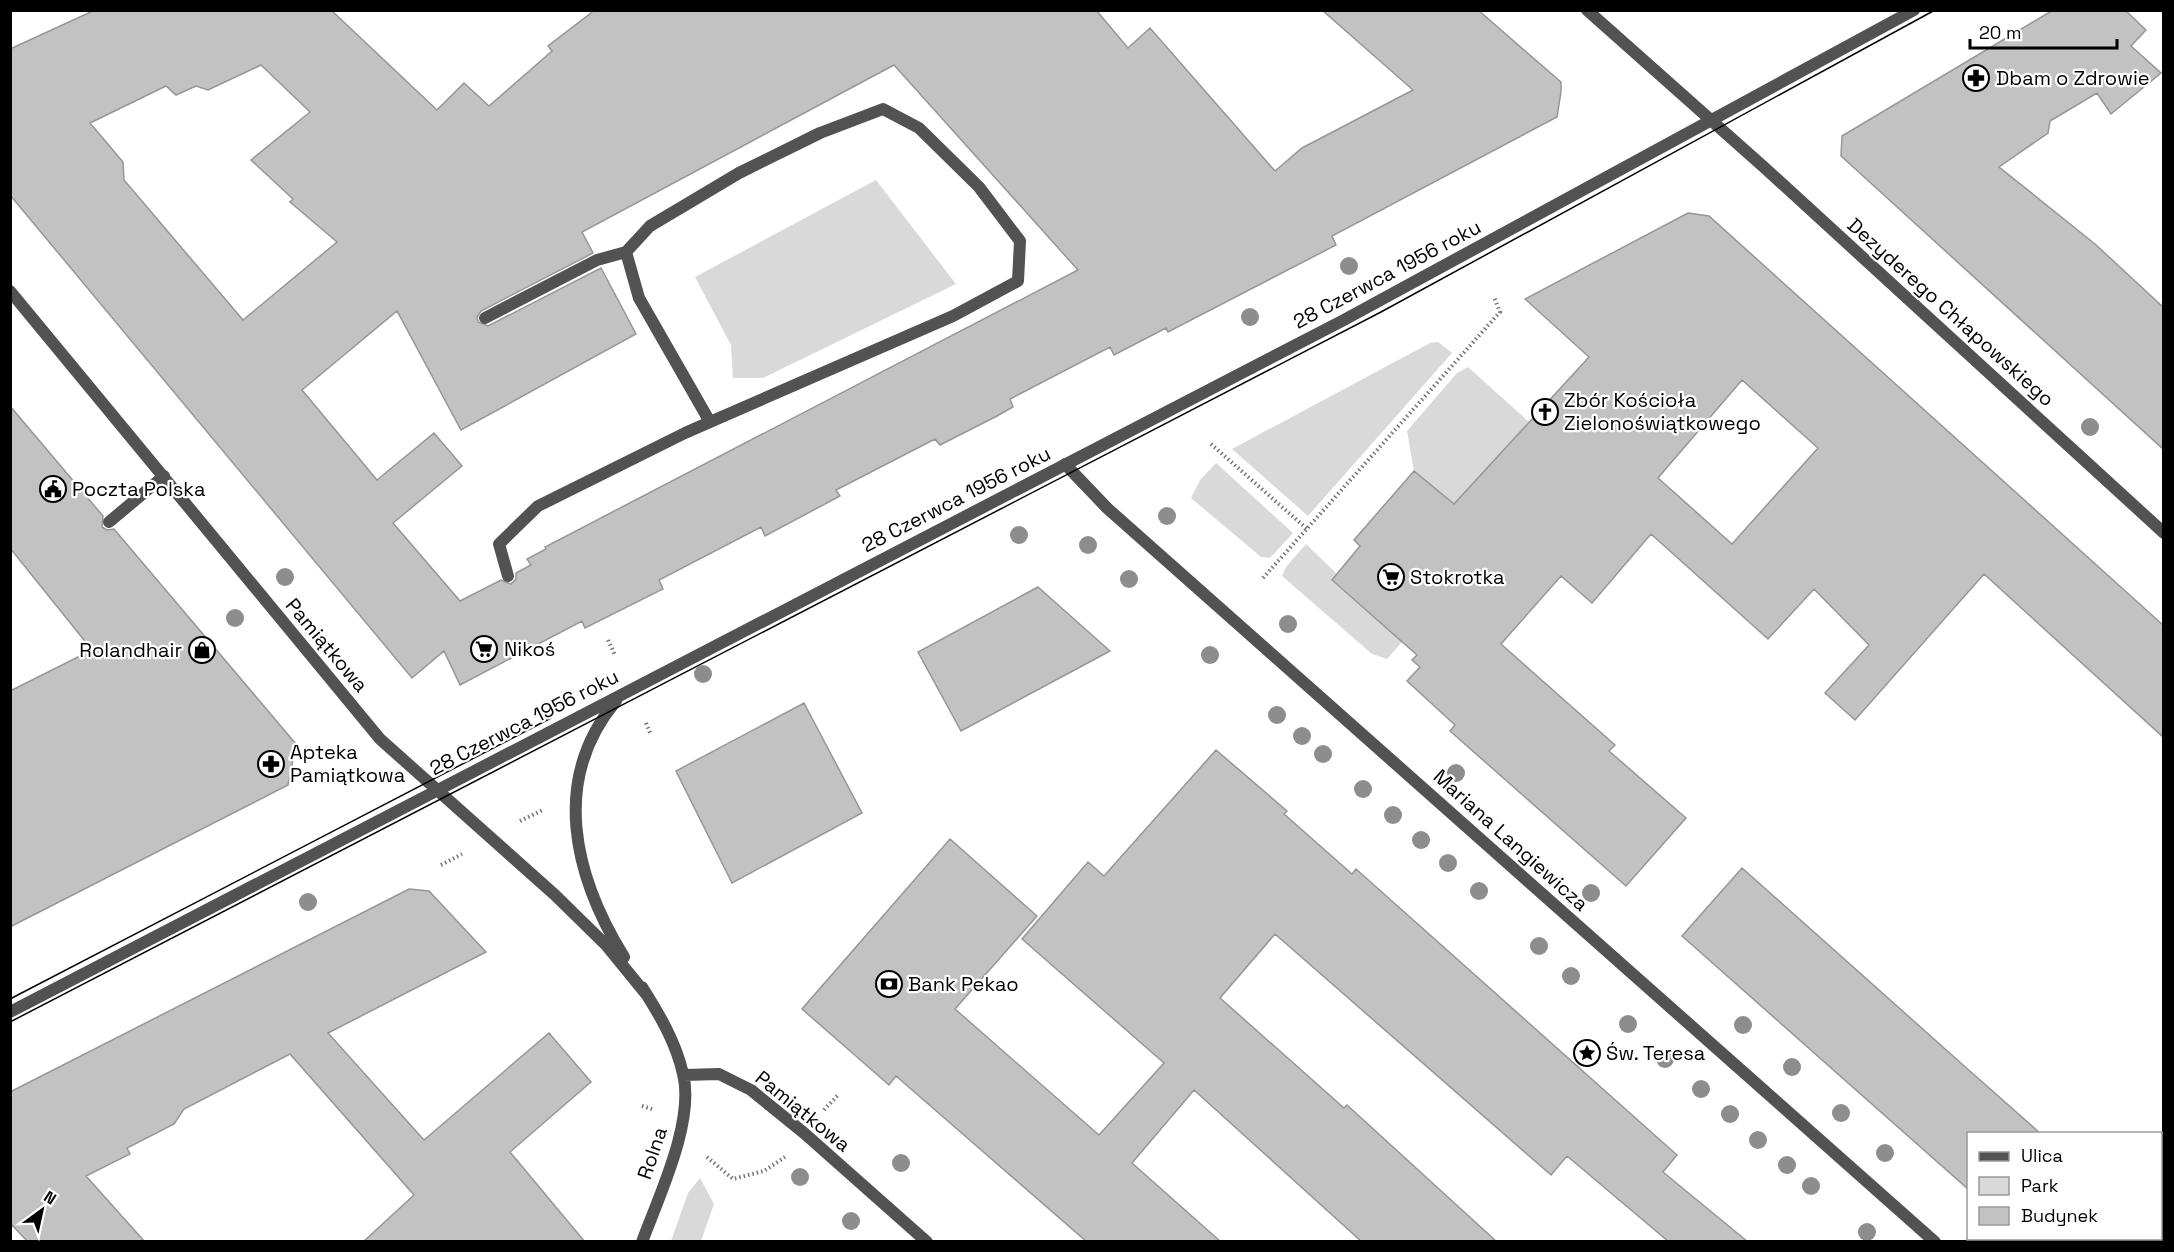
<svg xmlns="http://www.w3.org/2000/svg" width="2174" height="1252" font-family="'Space Grotesk',sans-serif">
  <rect width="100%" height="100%" fill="#fff"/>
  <!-- green -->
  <path fill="#d9d9d9" d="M 876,180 L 956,284 L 763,378 L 733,378 L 731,345 L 695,277 Z
    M 1438,342 L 1452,353 L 1308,516 L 1232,449 L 1430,343 Z
    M 1468,367 L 1529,422 L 1497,457 L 1514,474 L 1472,519 L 1414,471 L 1407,431 L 1457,373 Z
    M 1216,463 L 1293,533 L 1270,558 L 1261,557 L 1191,498 L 1200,480 Z
    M 1306,544 L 1337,574 L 1332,581 L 1402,642 L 1387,659 L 1372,654 L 1282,576 L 1286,567 Z
    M 700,1178 L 714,1204 L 701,1241 L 671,1241 L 688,1193 Z"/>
  <!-- building -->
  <path fill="#c2c2c2" stroke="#969696" stroke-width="1.5" fill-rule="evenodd" d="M 95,10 L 331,10 L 437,110 L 464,83 L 489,106 L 552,51 L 548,46 L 595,10 L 1096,10 L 1128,48 L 1150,28 L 1275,171 L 1302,148 L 1413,90 L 1322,10 L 1478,10 L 1561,82 L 1561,92 L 1557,117 L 1332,236 L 1336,245 L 1168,332 L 1166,328 L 1114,355 L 1110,347 L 1010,399 L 1013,407 L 997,416 L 940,445 L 935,439 L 836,490 L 840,496 L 765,536 L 761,527 L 659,580 L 663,589 L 585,628 L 582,621 L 460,685 L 444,651 L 412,678 L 10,195 L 10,49 ZM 261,65 L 310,112 L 251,160 L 293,199 L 290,202 L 337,242 L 243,320 L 124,180 L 123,162 L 90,123 L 166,86 L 176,95 L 196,86 L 208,90 ZM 894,65 L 1078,270 L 545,547 L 546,549 L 527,559 L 531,565 L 516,573 L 516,579 L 511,584 L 501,580 L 460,601 L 393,523 L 462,466 L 434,433 L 377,480 L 302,390 L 397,311 L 461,430 L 636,334 L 601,268 L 488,326 L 478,322 L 477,317 L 481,311 L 593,253 L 582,232 Z
    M 2053,10 L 2125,10 L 2146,30 L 2131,46 L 2161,73 L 2111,114 L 2097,93 L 2050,121 L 2048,133 L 1999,167 L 2095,244 L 2163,307 L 2163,449 L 1841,156 L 1842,136 Z
    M 1688,213 L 1709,216 L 2163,625 L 2163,737 L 1984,574 L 1855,720 L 1825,693 L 1869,645 L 1814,589 L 1768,639 L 1651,534 L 1592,603 L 1561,576 L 1501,644 L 1615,745 L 1609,751 L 1686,818 L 1626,886 L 1450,731 L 1455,725 L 1407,681 L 1420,667 L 1412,660 L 1417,655 L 1332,580 L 1360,546 L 1354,540 L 1414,471 L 1454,504 L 1589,357 L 1525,299 ZM 1742,380 L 1818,448 L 1732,544 L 1658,478 Z
    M 10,406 L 103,516 L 102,527 L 107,530 L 114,529 L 296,744 L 288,785 L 10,927 L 10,691 L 92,650 L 10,548 Z
    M 1038,587 L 1110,651 L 961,731 L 918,652 Z
    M 804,703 L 862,813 L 732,883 L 676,771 Z
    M 1216,750 L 1287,811 L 1284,814 L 1352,874 L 1356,869 L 1677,1155 L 1663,1172 L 1748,1242 L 1669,1242 L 1567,1156 L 1551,1175 L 1275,934 L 1220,998 L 1344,1108 L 1347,1105 L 1497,1242 L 1362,1242 L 1194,1090 L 1132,1163 L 1221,1242 L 1087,1242 L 896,1076 L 889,1085 L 802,1009 L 950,839 L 1037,916 L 955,1009 L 1099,1135 L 1164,1063 L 1022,939 L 1088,862 L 1104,876 Z
    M 1742,868 L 1962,1064 L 2041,1134 L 1968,1134 L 1968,1189 L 1682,936 Z
    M 409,889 L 429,891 L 486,952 L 328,1033 L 424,1140 L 549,1033 L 591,1082 L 510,1152 L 585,1242 L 363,1242 L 414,1195 L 290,1054 L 184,1109 L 174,1124 L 127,1148 L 130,1154 L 86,1176 L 145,1242 L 28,1242 L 10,1223 L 10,1092 Z"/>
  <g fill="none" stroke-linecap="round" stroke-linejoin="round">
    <!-- path -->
    <path stroke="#747474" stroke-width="4" stroke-dasharray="1.5 3" stroke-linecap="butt" d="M 1211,444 L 1307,529
      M 1263,578 L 1500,312 L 1494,297
      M 608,640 L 615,655
      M 646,723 L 651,735
      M 520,821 L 543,810
      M 441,865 L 462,854
      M 642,1106 L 652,1109
      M 824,1110 L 838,1095
      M 707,1157 L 733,1179 L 764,1171 L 785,1157"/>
    <!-- lane -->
    <path stroke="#525252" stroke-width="12" d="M 485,318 L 597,260 L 626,252
      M 109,522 L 164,476
      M 508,576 L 499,544 L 538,506 L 685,433 L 710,422 L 953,316 L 1018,281 L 1020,241 L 979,187 L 919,128 L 883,109 L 820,133 L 739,173 L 650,226 L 626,252 L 639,298 L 710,422"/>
    <!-- street -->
    <path stroke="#525252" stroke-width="12" d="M 1587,10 L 1766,169 L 2164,533
      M 10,291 L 380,739 L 555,895 L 606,945 L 646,994
      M 1065,464 L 1107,508 L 1935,1242
      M 616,701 C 550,780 574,876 624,957
      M 642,987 C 659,1014 676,1042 683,1074 C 695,1121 659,1196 642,1242
      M 10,1012 L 1342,321 L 1914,10
      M 684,1075 L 719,1074 L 751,1090 L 804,1133 L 927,1242"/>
    <!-- tram -->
    <path stroke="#000" stroke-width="1.5" d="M 10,999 L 551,718
      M 10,1022 L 1381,312 L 1935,10"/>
  </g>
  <!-- trees -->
  <g fill="#8d8d8d">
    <circle cx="1349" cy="266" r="9"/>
    <circle cx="1250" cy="317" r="9"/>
    <circle cx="2090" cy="427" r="9"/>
    <circle cx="1167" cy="516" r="9"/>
    <circle cx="1019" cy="535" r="9"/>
    <circle cx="1088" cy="545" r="9"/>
    <circle cx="285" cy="577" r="9"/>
    <circle cx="1129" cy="579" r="9"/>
    <circle cx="235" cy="618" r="9"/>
    <circle cx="1288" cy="624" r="9"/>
    <circle cx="1210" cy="655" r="9"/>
    <circle cx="703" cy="674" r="9"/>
    <circle cx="1277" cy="715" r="9"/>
    <circle cx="1302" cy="736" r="9"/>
    <circle cx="1323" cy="754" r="9"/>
    <circle cx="1456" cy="773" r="9"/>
    <circle cx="1363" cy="789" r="9"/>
    <circle cx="1393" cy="815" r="9"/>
    <circle cx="1421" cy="840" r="9"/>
    <circle cx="1448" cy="863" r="9"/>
    <circle cx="1479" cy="891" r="9"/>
    <circle cx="1591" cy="893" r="9"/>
    <circle cx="308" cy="902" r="9"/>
    <circle cx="1539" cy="946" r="9"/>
    <circle cx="1571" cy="976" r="9"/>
    <circle cx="1628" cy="1024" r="9"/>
    <circle cx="1743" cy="1025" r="9"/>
    <circle cx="1665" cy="1059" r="9"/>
    <circle cx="1792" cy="1067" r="9"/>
    <circle cx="1701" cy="1089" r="9"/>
    <circle cx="1841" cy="1113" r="9"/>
    <circle cx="1730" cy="1114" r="9"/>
    <circle cx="1758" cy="1140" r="9"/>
    <circle cx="1885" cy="1153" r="9"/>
    <circle cx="901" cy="1163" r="9"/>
    <circle cx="1787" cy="1165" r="9"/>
    <circle cx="800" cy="1177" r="9"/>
    <circle cx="1811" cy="1186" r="9"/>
    <circle cx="851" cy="1221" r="9"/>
    <circle cx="1867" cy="1232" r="9"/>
  </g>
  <!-- icons -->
  <defs>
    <symbol id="pharmacy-ring" viewBox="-11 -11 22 22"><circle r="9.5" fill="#fff" stroke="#000" stroke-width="1.5"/><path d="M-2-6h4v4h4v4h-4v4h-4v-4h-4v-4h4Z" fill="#000"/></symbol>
    <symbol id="church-ring" viewBox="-11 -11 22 22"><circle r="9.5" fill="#fff" stroke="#000" stroke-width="1.5"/><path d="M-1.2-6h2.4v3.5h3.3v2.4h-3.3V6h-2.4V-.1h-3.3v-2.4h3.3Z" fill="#000"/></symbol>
    <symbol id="civic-ring" viewBox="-11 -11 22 22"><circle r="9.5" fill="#fff" stroke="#000" stroke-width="1.5"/><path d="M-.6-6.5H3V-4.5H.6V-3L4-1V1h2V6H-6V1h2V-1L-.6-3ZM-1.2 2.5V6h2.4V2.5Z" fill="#000"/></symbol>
    <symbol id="supermarket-ring" viewBox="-11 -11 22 22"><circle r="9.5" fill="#fff" stroke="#000" stroke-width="1.5"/><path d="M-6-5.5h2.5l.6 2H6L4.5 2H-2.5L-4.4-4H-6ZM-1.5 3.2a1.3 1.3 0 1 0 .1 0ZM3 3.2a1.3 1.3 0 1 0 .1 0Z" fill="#000"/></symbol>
    <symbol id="shop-ring" viewBox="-11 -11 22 22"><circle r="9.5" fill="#fff" stroke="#000" stroke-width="1.5"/><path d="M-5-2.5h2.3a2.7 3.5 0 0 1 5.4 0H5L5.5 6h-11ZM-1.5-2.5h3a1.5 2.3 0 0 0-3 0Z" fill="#000"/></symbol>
    <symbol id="bank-ring" viewBox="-11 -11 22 22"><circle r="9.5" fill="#fff" stroke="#000" stroke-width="1.5"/><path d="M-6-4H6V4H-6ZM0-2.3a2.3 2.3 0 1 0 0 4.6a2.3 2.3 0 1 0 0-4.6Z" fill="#000"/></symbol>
    <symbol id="sight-ring" viewBox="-11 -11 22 22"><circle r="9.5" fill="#fff" stroke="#000" stroke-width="1.5"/><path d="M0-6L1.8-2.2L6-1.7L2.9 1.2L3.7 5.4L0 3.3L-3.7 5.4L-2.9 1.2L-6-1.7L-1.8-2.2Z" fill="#000"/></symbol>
  </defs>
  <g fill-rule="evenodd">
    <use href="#pharmacy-ring" x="1961" y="63" width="30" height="30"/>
    <use href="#church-ring" x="1530" y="397" width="30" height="30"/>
    <use href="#civic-ring" x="38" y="474" width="30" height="30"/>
    <use href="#supermarket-ring" x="1376" y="562" width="30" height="30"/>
    <use href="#supermarket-ring" x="469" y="634" width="30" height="30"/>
    <use href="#shop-ring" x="187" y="635" width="30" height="30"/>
    <use href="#pharmacy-ring" x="256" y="749" width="30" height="30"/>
    <use href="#bank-ring" x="874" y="969" width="30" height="30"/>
    <use href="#sight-ring" x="1572" y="1038" width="30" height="30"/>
  </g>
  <g text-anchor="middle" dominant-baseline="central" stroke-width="4.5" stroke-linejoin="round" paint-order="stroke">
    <!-- poi labels -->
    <g font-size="20" fill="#000" stroke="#fff" text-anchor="start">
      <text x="1996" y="78">Dbam o Zdrowie</text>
      <text x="1564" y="400">Zbór Kościoła<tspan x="1564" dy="23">Zielonoświątkowego</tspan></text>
      <text x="72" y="489">Poczta Polska</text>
      <text x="1410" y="577">Stokrotka</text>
      <text x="504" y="649">Nikoś</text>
      <text x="182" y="650" text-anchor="end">Rolandhair</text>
      <text x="290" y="752">Apteka<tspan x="290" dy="23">Pamiątkowa</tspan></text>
      <text x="908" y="984">Bank Pekao</text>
      <text x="1606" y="1053">Św. Teresa</text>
    </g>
    <!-- street labels -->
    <g font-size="20" fill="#000" stroke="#fff">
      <text transform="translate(1387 274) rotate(-28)">28 Czerwca 1956 roku</text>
      <text transform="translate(1951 312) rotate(42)">Dezyderego Chłapowskiego</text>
      <text transform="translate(956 499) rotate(-27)">28 Czerwca 1956 roku</text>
      <text transform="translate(327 645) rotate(50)">Pamiątkowa</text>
      <text transform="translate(524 722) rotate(-27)">28 Czerwca 1956 roku</text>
      <text transform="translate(1511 840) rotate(42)">Mariana Langiewicza</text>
      <text transform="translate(803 1111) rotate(39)">Pamiątkowa</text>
      <text transform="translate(652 1153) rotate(-71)">Rolna</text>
    </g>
  </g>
  <!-- border -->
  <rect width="2174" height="1252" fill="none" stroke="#000000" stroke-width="24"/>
  <!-- legend -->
  <rect x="1967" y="1132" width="195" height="108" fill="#ffffff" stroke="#999999" stroke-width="1.5"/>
  <rect x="1979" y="1152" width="30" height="9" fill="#525252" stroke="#999999" stroke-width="1.5"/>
  <text x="2021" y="1162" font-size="18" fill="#000000">Ulica</text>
  <rect x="1979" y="1177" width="30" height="18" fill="#d9d9d9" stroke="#999999" stroke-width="1.5"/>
  <text x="2021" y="1192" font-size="18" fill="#000000">Park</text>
  <rect x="1979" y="1207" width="30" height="18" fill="#c2c2c2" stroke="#999999" stroke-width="1.5"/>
  <text x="2021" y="1222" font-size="18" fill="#000000">Budynek</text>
  <!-- north arrow -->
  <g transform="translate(42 1210) rotate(33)" stroke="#ffffff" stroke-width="4.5" paint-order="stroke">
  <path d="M0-4.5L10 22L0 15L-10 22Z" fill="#000000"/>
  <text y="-9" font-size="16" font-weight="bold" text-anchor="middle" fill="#000000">N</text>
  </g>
  <!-- scale -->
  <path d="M1970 39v9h147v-9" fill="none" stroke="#000000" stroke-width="3"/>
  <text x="1979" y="39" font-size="18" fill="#000000" stroke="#ffffff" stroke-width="4.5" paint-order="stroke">20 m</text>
</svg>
